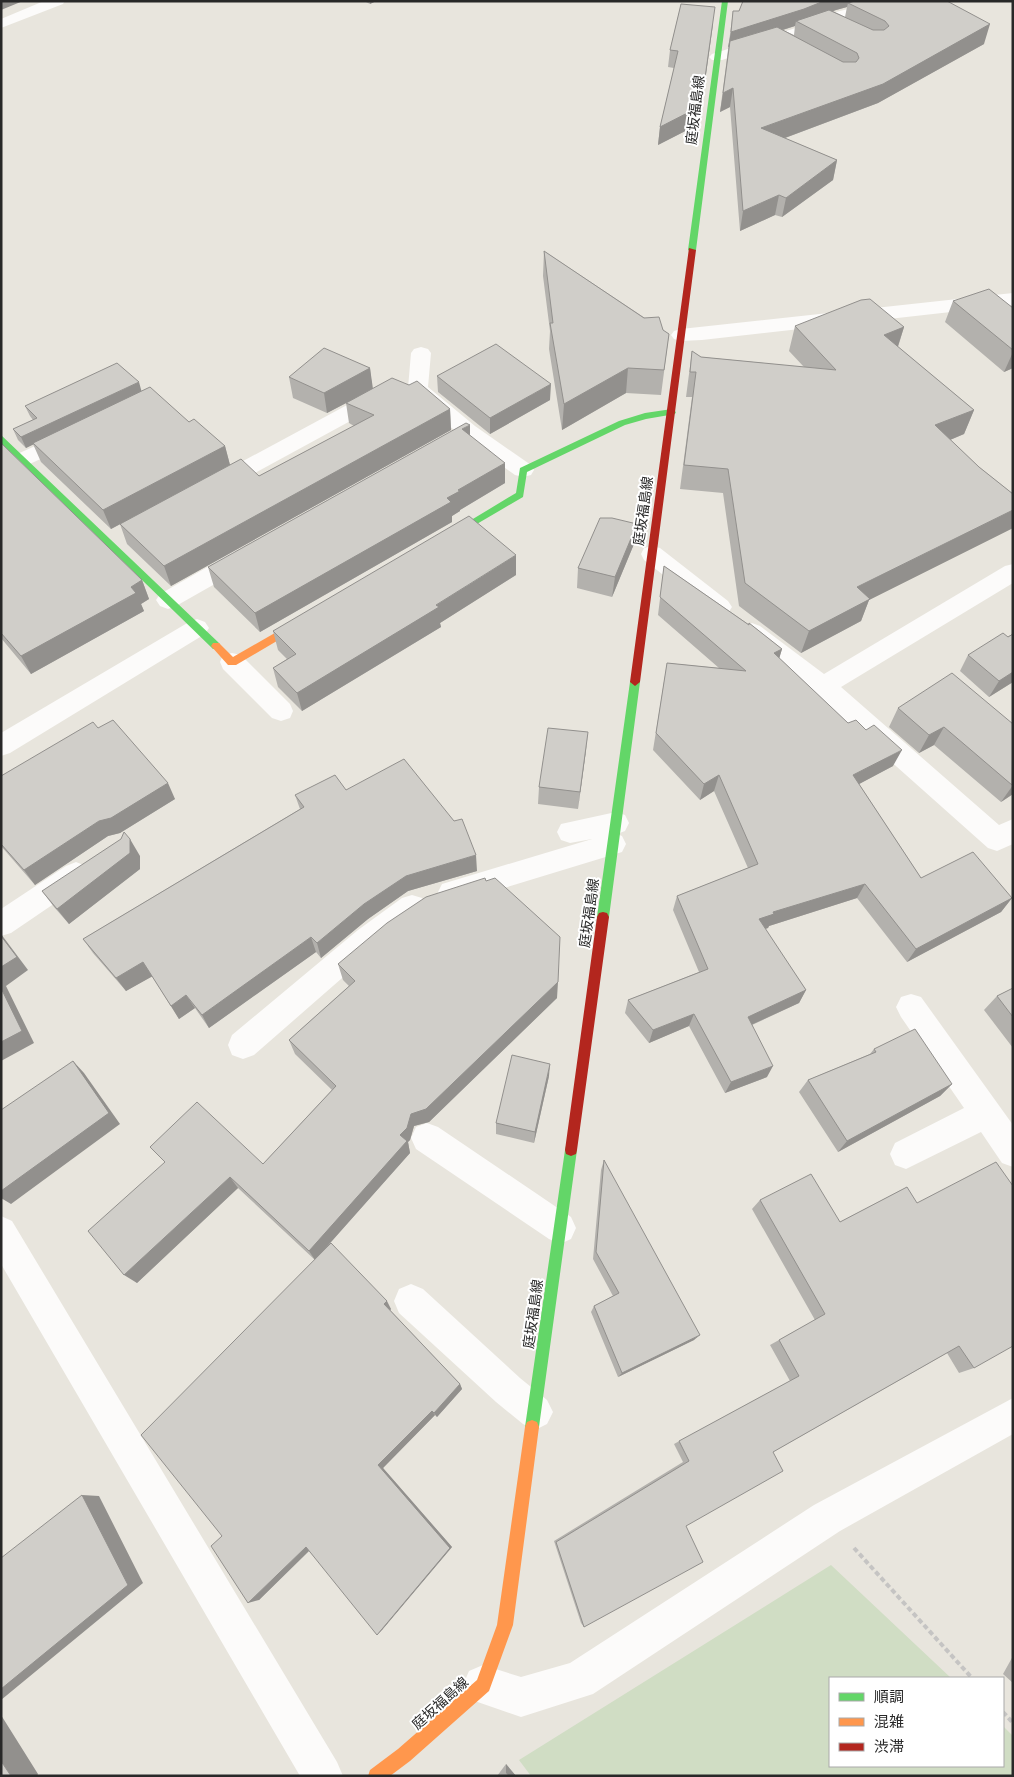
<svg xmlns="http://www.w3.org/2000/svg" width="1014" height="1777" font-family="Arial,'Noto Sans JP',sans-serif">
  <rect width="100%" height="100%" fill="#e8e5dd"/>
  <!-- cemetery -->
  <path fill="#d0ddc4" d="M 831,1565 L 951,1678 L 830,1678 L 830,1766 L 1003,1766 L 1003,1726 L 1013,1736 L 1013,1776 L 531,1776 L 519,1760 Z"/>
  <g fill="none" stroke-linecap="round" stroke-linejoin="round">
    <!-- path -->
    <path stroke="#c5c4c3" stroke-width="4" stroke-dasharray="5 3" stroke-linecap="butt" d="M 854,1548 L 972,1678
      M 1003,1712 L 1013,1723"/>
    <!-- street -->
    <path fill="#fcfbfa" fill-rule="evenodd" d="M 44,1 L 65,1 L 63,4 L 1,28 L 1,19 Z
      M 880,1 L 906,1 L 904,4 L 846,18 L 812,32 L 722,60 L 712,60 L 709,57 L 712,54 L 802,26 L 836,12 Z
      M 1013,293 L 1013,305 L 702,340 L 681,341 L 674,339 L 671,335 L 674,331 L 681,329 Z
      M 421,347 L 428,349 L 431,353 L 428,387 L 475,426 L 531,465 L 534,470 L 531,475 L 523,477 L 515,475 L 461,436 L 411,393 L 408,388 L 411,353 L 414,349 Z
      M 380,389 L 387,391 L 390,396 L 387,401 L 224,490 L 216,492 L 208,490 L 205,485 L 208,480 L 373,391 Z
      M 71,430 L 78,432 L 81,437 L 78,442 L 23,467 L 15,465 L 12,460 L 15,455 Z
      M 652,546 L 660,548 L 728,601 L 732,607 L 728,613 L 720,616 L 712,613 L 644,560 L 641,554 L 644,548 Z
      M 242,550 L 250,552 L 253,558 L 250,564 L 176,606 L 168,609 L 160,606 L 156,600 L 160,594 L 234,552 Z
      M 1013,564 L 1013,583 L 841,687 L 999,825 L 1013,819 L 1013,844 L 997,851 L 988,848 L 814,693 L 744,638 L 740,632 L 744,626 L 752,623 L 760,626 L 824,674 L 1005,566 Z
      M 197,619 L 205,622 L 209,628 L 205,634 L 10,753 L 1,756 L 1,733 L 189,622 Z
      M 232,653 L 241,655 L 290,704 L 293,711 L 290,718 L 281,721 L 272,718 L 223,669 L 220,662 L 223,655 Z
      M 616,812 L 625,815 L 629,823 L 625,831 L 617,834 L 622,836 L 626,844 L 622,852 L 452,904 L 442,900 L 438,892 L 442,884 L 592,839 L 570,843 L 561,840 L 557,832 L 561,824 Z
      M 76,862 L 86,866 L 90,874 L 86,882 L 11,933 L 1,936 L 1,909 L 66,866 Z
      M 412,895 L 422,898 L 426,907 L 422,916 L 357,965 L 254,1055 L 243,1059 L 232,1055 L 228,1045 L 232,1035 L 358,930 L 402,898 Z
      M 911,994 L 921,997 L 1013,1125 L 1013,1167 L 1002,1163 L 981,1132 L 906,1169 L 895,1165 L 890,1154 L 895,1143 L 964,1108 L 901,1017 L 896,1007 L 901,997 Z
      M 427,1123 L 438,1127 L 571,1217 L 576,1228 L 571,1239 L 560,1244 L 549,1239 L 416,1149 L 411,1138 L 416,1127 Z
      M 1,1216 L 12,1221 L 337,1762 L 343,1776 L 300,1776 L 1,1264 Z
      M 411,1284 L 423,1289 L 520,1378 L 547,1400 L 553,1412 L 547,1424 L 535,1430 L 523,1424 L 496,1402 L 399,1313 L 394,1301 L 399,1289 Z
      M 1013,1398 L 1013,1434 L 840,1531 L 593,1694 L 521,1717 L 469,1699 L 463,1685 L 469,1671 L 483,1665 L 521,1677 L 570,1663 L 814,1505 Z"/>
    <!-- fast -->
    <path fill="#63d668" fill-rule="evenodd" d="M 722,1 L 728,1 L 696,250 L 692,252 L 688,250 Z
      M 672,409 L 676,412 L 675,414 L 646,419 L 625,425 L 527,472 L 523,497 L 446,542 L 443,543 L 438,540 L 516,493 L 520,468 L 619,421 L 645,413 Z
      M 1,435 L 219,643 L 221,646 L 219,649 L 213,649 L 1,443 Z
      M 635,678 L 640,682 L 609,917 L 607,921 L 603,922 L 599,921 L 597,917 L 630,682 Z
      M 571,1144 L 576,1146 L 577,1150 L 539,1427 L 537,1432 L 532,1434 L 527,1432 L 525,1427 L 565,1150 L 566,1146 Z"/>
    <!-- slow -->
    <path fill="#ff974d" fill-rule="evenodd" d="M 306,615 L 311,619 L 309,622 L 236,665 L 228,665 L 211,646 L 213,643 L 219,643 L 233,657 Z
      M 532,1420 L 537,1422 L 539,1427 L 513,1625 L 489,1691 L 410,1761 L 390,1776 L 368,1776 L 370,1770 L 398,1749 L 477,1680 L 497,1625 L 525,1427 L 527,1422 Z"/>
    <!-- jam -->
    <path fill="#b3261e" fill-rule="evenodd" d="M 689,248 L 696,250 L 640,682 L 635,686 L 630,682 Z
      M 603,912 L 607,913 L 609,917 L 577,1150 L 576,1154 L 571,1156 L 566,1154 L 565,1150 L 597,917 L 599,913 Z"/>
  </g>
  <!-- wall -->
  <path fill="#b3b1ad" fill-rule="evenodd" d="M 364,1 L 376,1 L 370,4 Z
    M 743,1 L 947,1 L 984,44 L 878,103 L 785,138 L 837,160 L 833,180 L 782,217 L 775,215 L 740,231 L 730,107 L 720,112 L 733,11 L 739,11 ZM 847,7 L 845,17 L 833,11 L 836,10 ZM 795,26 L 794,35 L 783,30 Z
    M 681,4 L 699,124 L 658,145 L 660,127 L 674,68 L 668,67 L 670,50 Z
    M 544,251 L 669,334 L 661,395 L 626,393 L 562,430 L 549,349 L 550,331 L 543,276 Z
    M 953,301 L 1013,308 L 1013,368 L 1004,372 L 945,322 Z
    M 795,326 L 904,327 L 898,347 L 974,410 L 964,434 L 950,440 L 979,467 L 1013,494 L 1013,528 L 869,600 L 861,621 L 801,653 L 739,606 L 723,493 L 680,489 L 692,397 L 686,397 L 692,351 L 701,357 L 804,367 L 789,351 Z
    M 370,368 L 372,388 L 450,409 L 451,430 L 171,586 L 127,544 L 120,524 L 223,469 L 111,529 L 41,462 L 33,444 L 26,448 L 18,440 L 13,429 L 33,420 L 30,416 L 25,406 L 142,391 L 225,446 L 230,465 L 259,476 L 354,426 L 349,423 L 346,403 L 327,413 L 293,398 L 289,377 Z
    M 437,376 L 550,400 L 490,434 L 438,392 Z
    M 470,435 L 505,483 L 460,510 L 460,511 L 452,516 L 452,522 L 260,632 L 214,587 L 208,567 Z
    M 1,443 L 142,580 L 149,599 L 141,604 L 144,611 L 31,674 L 1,638 Z
    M 637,524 L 634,544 L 612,597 L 577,588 L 578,568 Z
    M 664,566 L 748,624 L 749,623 L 782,649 L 779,658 L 893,766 L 859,784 L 921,878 L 1012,898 L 1001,912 L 907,962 L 857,898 L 769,926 L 768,928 L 765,929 L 806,990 L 799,1003 L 752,1025 L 767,1077 L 725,1093 L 689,1026 L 649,1043 L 625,1013 L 628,1000 L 699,972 L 673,910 L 677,896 L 748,868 L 714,791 L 700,800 L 653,750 L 667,663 L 719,668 L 658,615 Z
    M 516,575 L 440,623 L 441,627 L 302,711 L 278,687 L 273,668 L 287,659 L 278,650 L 273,631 Z
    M 1013,634 L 1013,682 L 989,697 L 960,671 L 968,655 Z
    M 898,708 L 1013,724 L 1013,794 L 1001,802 L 934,745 L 919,753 L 889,727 Z
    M 98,728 L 175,799 L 120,833 L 108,836 L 35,885 L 1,846 L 1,776 Z
    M 586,750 L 578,809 L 538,804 L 539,787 Z
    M 346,790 L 477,871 L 408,891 L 368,919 L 321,958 L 316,952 L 209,1028 L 195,1008 L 179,1019 L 152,976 L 126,991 L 93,953 L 83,939 L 300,809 L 295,795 Z
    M 140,856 L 140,869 L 69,924 L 54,907 L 42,891 Z
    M 486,881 L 557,998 L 429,1122 L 414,1126 L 410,1140 L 408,1142 L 410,1153 L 316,1259 L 391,1309 L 390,1310 L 460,1384 L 462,1389 L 437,1417 L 435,1415 L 383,1468 L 452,1547 L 382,1630 L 309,1551 L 259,1600 L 222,1536 L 315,1260 L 238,1188 L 137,1283 L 88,1231 L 263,1164 L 332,1090 L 295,1054 L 289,1040 L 349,986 L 343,980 L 338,964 Z
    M 1013,988 L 1013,1048 L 984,1010 L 997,996 Z
    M 874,1049 L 952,1084 L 940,1096 L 838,1152 L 799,1092 L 808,1080 L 870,1054 Z
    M 549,1076 L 534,1143 L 496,1134 L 496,1123 Z
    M 604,1160 L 694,1340 L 618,1377 L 591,1312 L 594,1306 L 613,1296 L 593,1259 L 601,1170 Z
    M 907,1187 L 974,1368 L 959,1373 L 947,1353 L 773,1452 L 686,1526 L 584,1627 L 581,1623 L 554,1541 L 683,1462 L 674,1444 L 790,1381 L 770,1345 L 815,1320 L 752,1209 L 760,1200 L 840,1222 Z
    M 1013,1656 L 1013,1683 L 1003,1674 Z
    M 506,1764 L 516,1776 L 497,1776 Z"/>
  <!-- shaded-wall -->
  <path fill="#92908d" d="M 1,1 L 23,1 L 1,10 Z
    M 370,1 L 376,1 L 370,4 Z
    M 824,1 L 871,1 L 848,3 L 847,7 L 836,10 L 801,24 L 796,21 L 795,26 L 728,47 L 731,32 Z
    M 713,24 L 699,124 L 658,145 L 660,127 Z
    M 990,24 L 984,44 L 878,103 L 758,148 L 761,128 Z
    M 733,88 L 730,107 L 720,112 L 723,93 Z
    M 837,160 L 833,180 L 782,217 L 786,198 Z
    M 779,195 L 775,215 L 740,231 L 743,211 Z
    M 904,327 L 896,352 L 884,335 Z
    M 1013,352 L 1013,368 L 1004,372 Z
    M 370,368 L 373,389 L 327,413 L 324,393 Z
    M 628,368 L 626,393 L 562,430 L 564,404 Z
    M 139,382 L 142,393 L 26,448 L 21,437 Z
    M 551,384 L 550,400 L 490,434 L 490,418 Z
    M 450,409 L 451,430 L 171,586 L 164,566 Z
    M 974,410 L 964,434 L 926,450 L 935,425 Z
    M 470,425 L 470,446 L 462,429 Z
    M 225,446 L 230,465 L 111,529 L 103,510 Z
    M 505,463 L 505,483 L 460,510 L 460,511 L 452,516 L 452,522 L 260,632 L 255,613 L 447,498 L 458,490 Z
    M 1013,510 L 1013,528 L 869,600 L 861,621 L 801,653 L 809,631 L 857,587 Z
    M 637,524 L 634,544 L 612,597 L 615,577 Z
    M 516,555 L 516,575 L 440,623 L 441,627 L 302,711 L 297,693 Z
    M 142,580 L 149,599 L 141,604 L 144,611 L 31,674 L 21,656 L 131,587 Z
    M 782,649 L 777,666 L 774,653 Z
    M 1013,672 L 1013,682 L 989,697 L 999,681 Z
    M 944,727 L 934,745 L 919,753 L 929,735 Z
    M 588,732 L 586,750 L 578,809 L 580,792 Z
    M 902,750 L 893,766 L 846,791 L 853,775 Z
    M 719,775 L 714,791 L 700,800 L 704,784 Z
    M 168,783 L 175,799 L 120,833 L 108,836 L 35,885 L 24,870 L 99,821 Z
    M 1013,785 L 1013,794 L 1001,802 Z
    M 130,839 L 140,856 L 140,869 L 69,924 L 57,909 Z
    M 476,855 L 477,871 L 408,891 L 368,919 L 321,958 L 317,943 L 364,904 L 406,876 Z
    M 865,884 L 857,898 L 769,926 L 768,928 L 753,933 L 759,919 L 773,912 Z
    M 1012,898 L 1001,912 L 907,962 L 916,949 Z
    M 1,934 L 28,970 L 6,986 L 34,1043 L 1,1061 Z
    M 311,937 L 316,952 L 209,1028 L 202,1015 Z
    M 143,962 L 153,976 L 126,991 L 116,978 Z
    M 558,982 L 557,998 L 429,1122 L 414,1126 L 410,1140 L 408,1142 L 410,1153 L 315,1260 L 309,1251 L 400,1135 L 411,1114 Z
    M 806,990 L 799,1003 L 742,1029 L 748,1017 Z
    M 186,995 L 195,1008 L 179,1019 L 171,1006 Z
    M 694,1014 L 689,1026 L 649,1043 L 653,1030 Z
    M 73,1061 L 84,1073 L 120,1124 L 11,1204 L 1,1198 L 1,1191 Z
    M 550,1064 L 549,1076 L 534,1143 L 535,1132 Z
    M 773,1066 L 767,1077 L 725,1093 L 731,1082 Z
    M 952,1084 L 940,1096 L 838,1152 L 847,1141 Z
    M 230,1177 L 238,1188 L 137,1283 L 124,1275 Z
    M 387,1301 L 391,1309 L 389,1312 L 384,1304 Z
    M 700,1335 L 694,1340 L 618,1377 L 622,1373 Z
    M 460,1384 L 462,1389 L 437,1417 L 434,1413 Z
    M 432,1411 L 435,1415 L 383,1468 L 452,1547 L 382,1630 L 377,1635 L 378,1465 Z
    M 82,1495 L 99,1496 L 143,1583 L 1,1700 L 1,1689 Z
    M 314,1546 L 259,1600 L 248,1603 L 306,1547 Z
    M 1,1715 L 38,1774 L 37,1776 L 11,1776 L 1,1761 Z
    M 506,1764 L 516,1776 L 509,1776 L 506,1773 Z"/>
  <!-- building -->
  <path fill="#d0cec9" stroke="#92908d" d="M 743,1 L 824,1 L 804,9 L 731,32 L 733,11 L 739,11 Z
    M 855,1 L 947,1 L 990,24 L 883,84 L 761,128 L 837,160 L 786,198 L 779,195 L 743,211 L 733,88 L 723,93 L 730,41 L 777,27 L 843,62 L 856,62 L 859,58 L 857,53 L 796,21 L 829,10 L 873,30 L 884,30 L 889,26 L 885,21 L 848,3 Z
    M 681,4 L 715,7 L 701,106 L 660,127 L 678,51 L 670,50 Z
    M 544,251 L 644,318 L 659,317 L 663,330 L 669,334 L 664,370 L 628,368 L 564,404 L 550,323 L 553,323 Z
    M 989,289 L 1013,308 L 1013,350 L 953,301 Z
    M 870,299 L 904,327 L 884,335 L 974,410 L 935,425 L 979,467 L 1013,494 L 1013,510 L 857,587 L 870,599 L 809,631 L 745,583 L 728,469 L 684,465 L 696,372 L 690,372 L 692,351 L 701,357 L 836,370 L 795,326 L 861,300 Z
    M 496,344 L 551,384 L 490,418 L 437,376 Z
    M 324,348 L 370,368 L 324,393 L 289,377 Z
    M 117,363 L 139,382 L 21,437 L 13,429 L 37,418 L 25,406 Z
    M 392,378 L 409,385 L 417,381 L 450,409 L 164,566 L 120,524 L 241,459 L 259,476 L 374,415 L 346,403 Z
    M 150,387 L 189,422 L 194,419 L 225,446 L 103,510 L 33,443 Z
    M 466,423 L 470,425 L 462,429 L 505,463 L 458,490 L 460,491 L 447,498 L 451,502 L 255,613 L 208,567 Z
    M 1,443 L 142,580 L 131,587 L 136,593 L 21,656 L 1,633 Z
    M 469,516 L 516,555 L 436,605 L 439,607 L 297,693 L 273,668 L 296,654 L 273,631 Z
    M 600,518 L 612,518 L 637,524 L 615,577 L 578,568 Z
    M 664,566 L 749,625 L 749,623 L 782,649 L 774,653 L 848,723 L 856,720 L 866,730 L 874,725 L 902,750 L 853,775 L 921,878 L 973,852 L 1012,898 L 916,949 L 865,884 L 773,912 L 774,914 L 759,919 L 806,990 L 748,1017 L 773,1066 L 731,1082 L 694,1014 L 653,1030 L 628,1000 L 708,969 L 677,896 L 758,864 L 719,775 L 704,784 L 656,733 L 667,663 L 746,671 L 660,597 Z
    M 1003,633 L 1008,637 L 1013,634 L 1013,672 L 999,681 L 968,655 Z
    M 952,673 L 1013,724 L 1012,785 L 944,727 L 929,735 L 898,708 Z
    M 113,720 L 168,783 L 111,818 L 99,821 L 24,870 L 1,844 L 1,776 L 93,722 L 98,728 Z
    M 548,728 L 588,732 L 580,792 L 539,787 Z
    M 404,759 L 454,821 L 462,819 L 476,855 L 406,876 L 364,904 L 317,943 L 311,937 L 202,1015 L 186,995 L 171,1006 L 143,962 L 116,978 L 83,939 L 304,807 L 295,795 L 335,775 L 346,790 Z
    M 124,832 L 130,839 L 130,853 L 57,909 L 42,891 L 121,839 Z
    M 485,878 L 486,881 L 495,878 L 560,937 L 558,982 L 426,1109 L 411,1114 L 407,1128 L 400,1135 L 407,1141 L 309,1251 L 230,1177 L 124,1275 L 88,1231 L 165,1162 L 150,1147 L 197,1102 L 263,1164 L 336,1086 L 289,1040 L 355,981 L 338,964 L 387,923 L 426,897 Z
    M 1,936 L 17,957 L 1,967 Z
    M 1,988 L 22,1031 L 1,1042 Z
    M 1013,988 L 1013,1017 L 997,996 Z
    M 915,1029 L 952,1084 L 847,1141 L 808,1080 L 876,1052 L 874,1049 Z
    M 512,1055 L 550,1064 L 535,1132 L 496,1123 Z
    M 73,1061 L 109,1113 L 1,1191 L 1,1110 Z
    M 604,1160 L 700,1335 L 622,1373 L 594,1306 L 619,1293 L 596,1252 Z
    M 996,1162 L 1013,1186 L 1013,1346 L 974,1368 L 959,1346 L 773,1452 L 783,1471 L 686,1526 L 703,1562 L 584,1627 L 556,1542 L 689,1461 L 679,1441 L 799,1376 L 779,1340 L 825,1314 L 760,1200 L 811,1174 L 840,1222 L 907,1187 L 917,1203 Z
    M 331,1243 L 387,1301 L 384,1304 L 460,1384 L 434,1413 L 432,1411 L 378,1465 L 450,1548 L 377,1635 L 306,1547 L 248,1603 L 211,1546 L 222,1536 L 141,1435 Z
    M 82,1495 L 128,1585 L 1,1689 L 1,1558 Z
    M 1,1761 L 11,1776 L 1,1776 Z"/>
  <g text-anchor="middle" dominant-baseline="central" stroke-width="4" stroke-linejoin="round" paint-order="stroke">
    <!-- street labels -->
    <g font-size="14" fill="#282828" stroke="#fff">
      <text transform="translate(695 110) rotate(-83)">庭坂福島線</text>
      <text transform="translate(643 511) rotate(-82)">庭坂福島線</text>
      <text transform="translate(589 913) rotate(-82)">庭坂福島線</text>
      <text transform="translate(533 1314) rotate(-82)">庭坂福島線</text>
      <text transform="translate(440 1703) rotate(-42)">庭坂福島線</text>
    </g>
  </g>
  <!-- border -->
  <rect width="1014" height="1777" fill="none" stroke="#282828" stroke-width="5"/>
  <!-- legend -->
  <rect x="829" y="1677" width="175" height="90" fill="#ffffff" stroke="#a9a9a9"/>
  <rect x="839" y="1693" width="25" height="8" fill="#63d668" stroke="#a9a9a9"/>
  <text x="874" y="1702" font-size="15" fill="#282828">順調</text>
  <rect x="839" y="1718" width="25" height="8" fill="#ff974d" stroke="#a9a9a9"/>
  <text x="874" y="1727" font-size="15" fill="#282828">混雑</text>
  <rect x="839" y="1743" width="25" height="8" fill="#b3261e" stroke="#a9a9a9"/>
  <text x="874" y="1752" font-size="15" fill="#282828">渋滞</text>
</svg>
